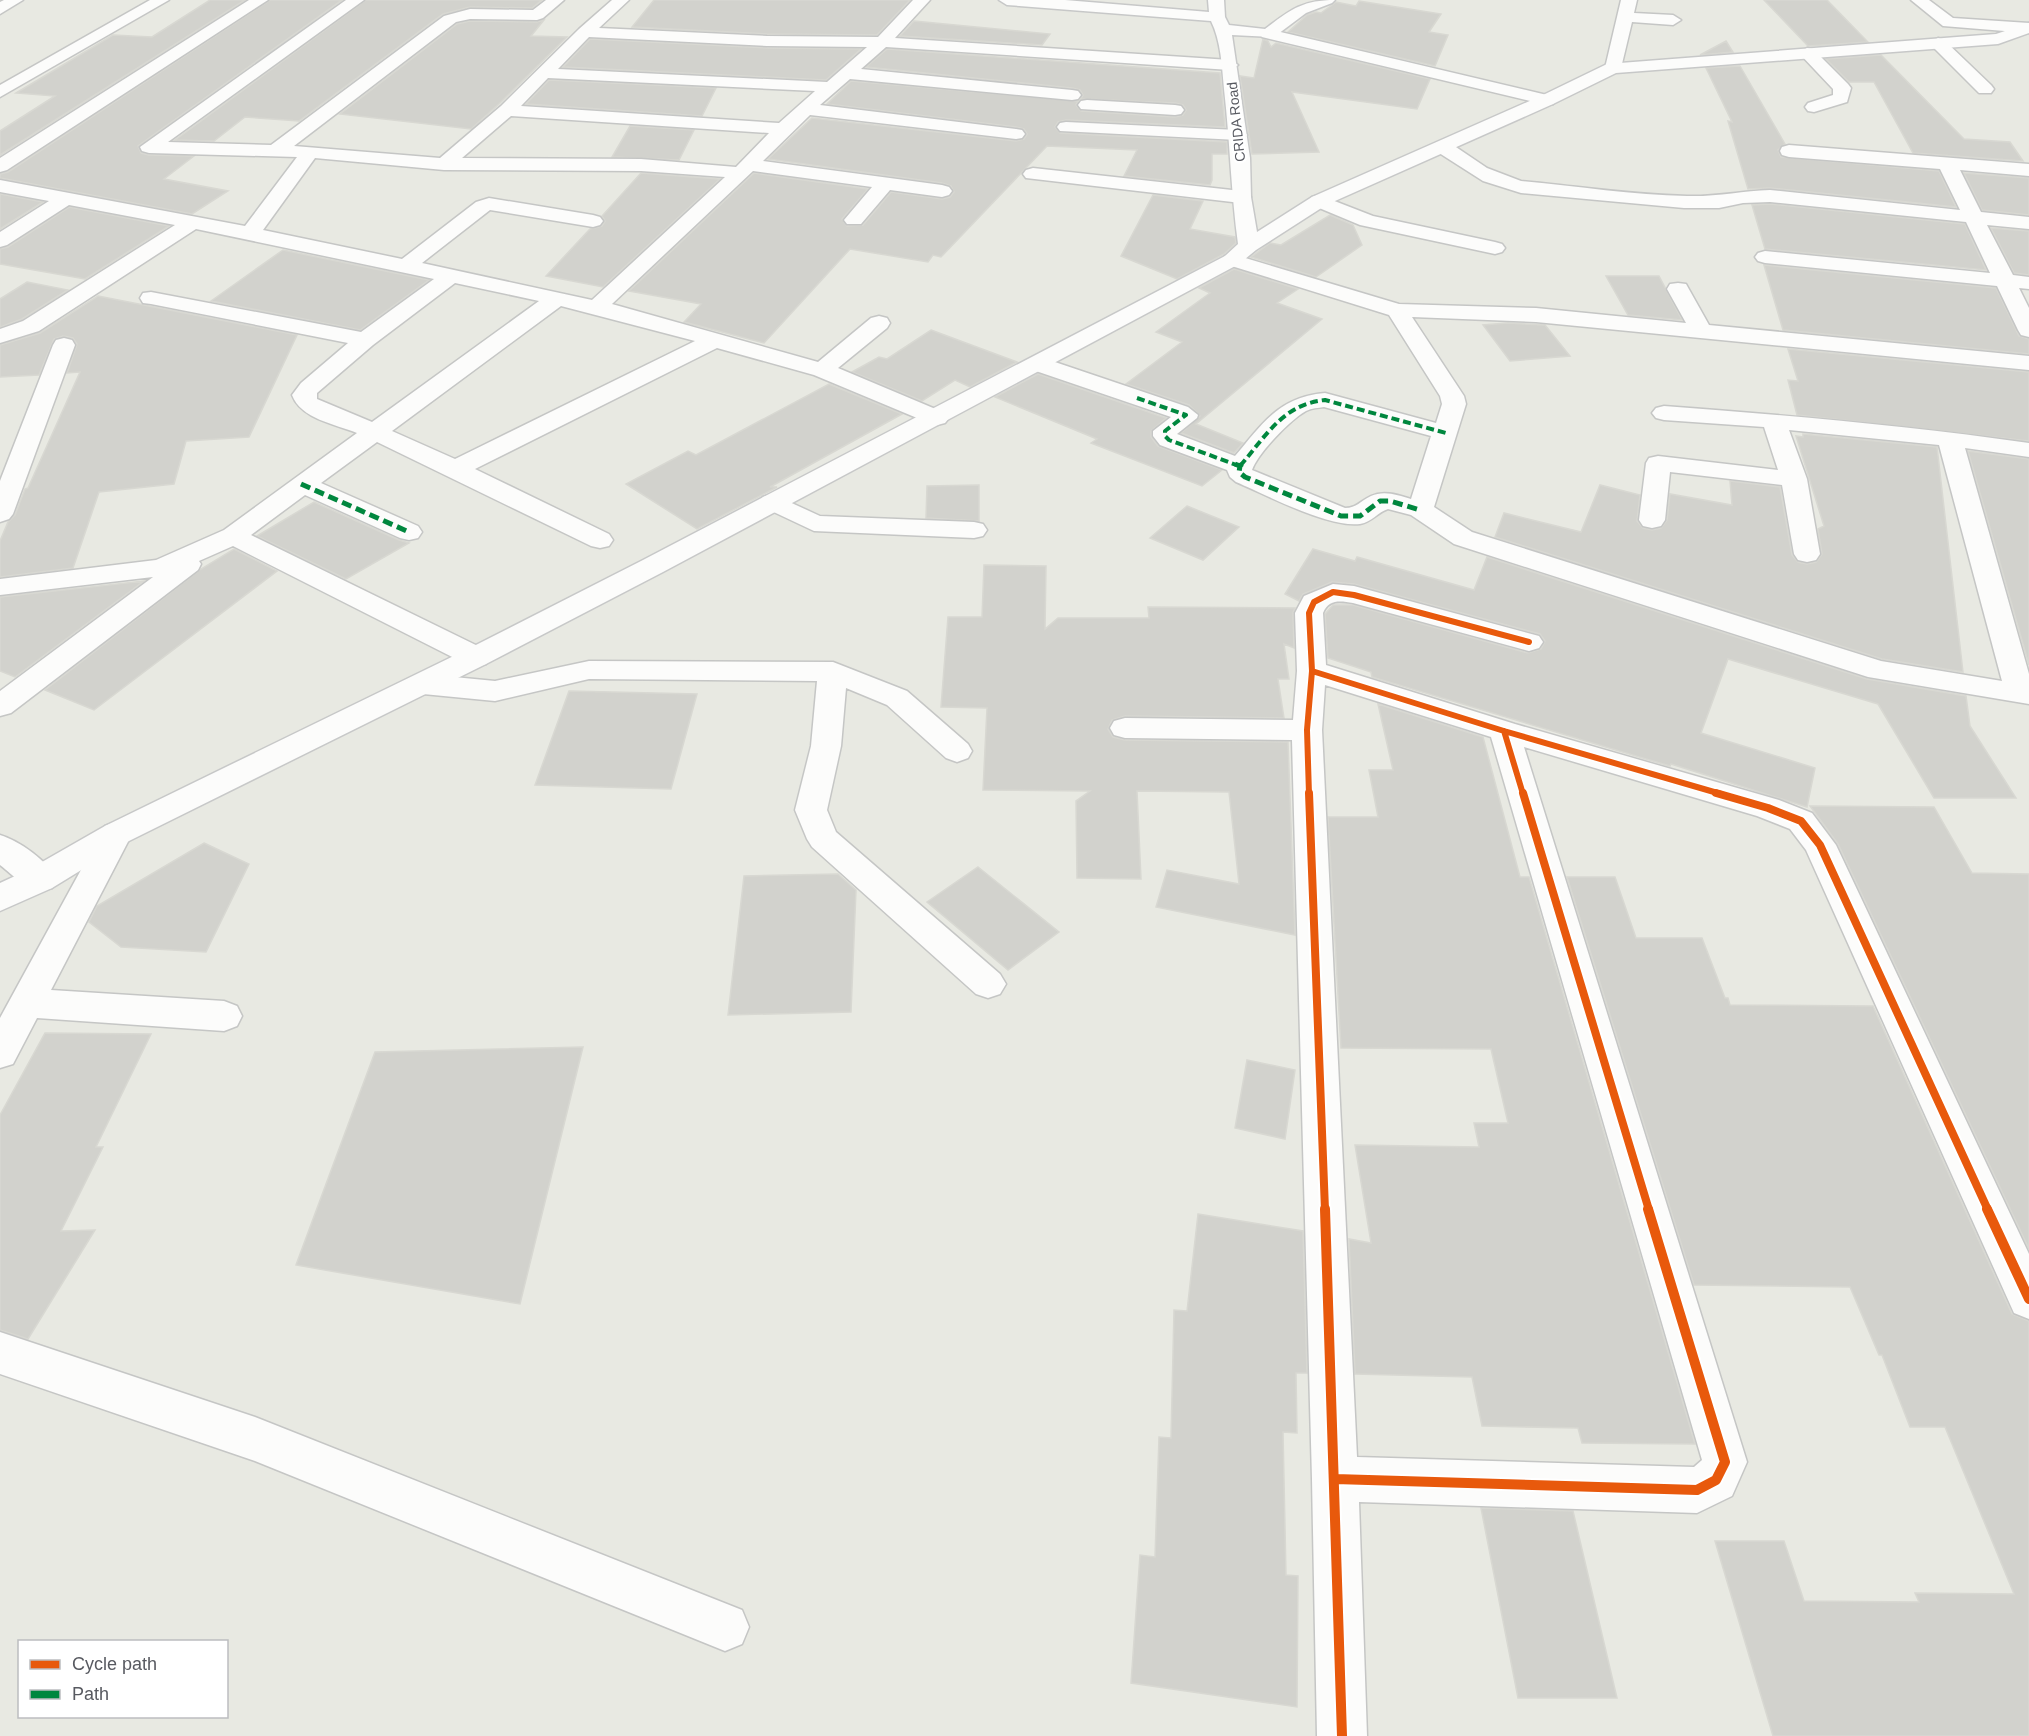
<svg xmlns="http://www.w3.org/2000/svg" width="2029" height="1736" font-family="Arial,sans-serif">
  <rect width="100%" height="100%" fill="#e8e9e2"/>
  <!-- building -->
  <path fill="#d2d2cd" stroke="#d8d8d2" stroke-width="1.5" d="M 210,0 L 245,0 L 0,155 L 0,131 L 55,96 L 16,93 L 113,35 L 152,37 Z
    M 270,0 L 342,0 L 138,146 L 141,153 L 148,155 L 194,156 L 164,179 L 228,191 L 192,214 L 0,178 L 0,174 L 8,172 Z
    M 366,0 L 542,0 L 532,8 L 470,7 L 443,14 L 299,121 L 245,117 L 214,141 L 175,140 Z
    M 654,0 L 910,0 L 877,35 L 767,34 L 632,27 Z
    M 1764,0 L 1827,0 L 1868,42 L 1808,46 Z
    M 1359,1 L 1441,14 L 1429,32 L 1448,35 L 1435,66 L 1288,32 L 1307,15 L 1316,12 L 1321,13 L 1336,2 L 1356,6 Z
    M 544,20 L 531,36 L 567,37 L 499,104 L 471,129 L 340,114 L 457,24 L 470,21 L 537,22 Z
    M 914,21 L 1050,34 L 1042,45 L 900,36 Z
    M 590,39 L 767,48 L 861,49 L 826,80 L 563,67 Z
    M 1263,39 L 1268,41 L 1271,47 L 1276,43 L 1430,79 L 1417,109 L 1292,92 L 1319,152 L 1252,154 L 1240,76 L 1254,78 Z
    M 1726,41 L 1733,52 L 1700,55 Z
    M 887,49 L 1220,73 L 1225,127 L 1066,120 L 1058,122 L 1055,127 L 1060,133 L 1227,142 L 1227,154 L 1212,154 L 1212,180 L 1210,185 L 1124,176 L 1137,150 L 1047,146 L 941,257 L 933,255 L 928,262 L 850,249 L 764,343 L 684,322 L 701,304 L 629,291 L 754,173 L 868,189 L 842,219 L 847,226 L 863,225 L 891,192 L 942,199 L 950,197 L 954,192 L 951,186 L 942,183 L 768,159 L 812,118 L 1016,141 L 1024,139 L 1027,134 L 1024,129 L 1016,127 L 827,104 L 851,81 L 1078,101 L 1076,105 L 1081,111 L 1175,117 L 1183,115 L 1186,110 L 1183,105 L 1175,103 L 1081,99 L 1083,95 L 1080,90 L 1072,88 L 866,67 Z
    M 1881,55 L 1964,139 L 2010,142 L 2023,161 L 1913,153 L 1874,82 L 1849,82 L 1826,59 Z
    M 1740,66 L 1785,144 L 1778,150 L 1781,157 L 1939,171 L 1956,207 L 1770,188 L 1748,189 L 1728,121 L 1732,122 L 1706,68 Z
    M 549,80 L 716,88 L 702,116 L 526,104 Z
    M 630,126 L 694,130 L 679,160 L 612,157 Z
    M 641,173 L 720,179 L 603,287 L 546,276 L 590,229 L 602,226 L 605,221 L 602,216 Z
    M 1964,173 L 2029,178 L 2029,215 L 1982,210 Z
    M 0,194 L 43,202 L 0,229 Z
    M 1153,195 L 1203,201 L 1190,229 L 1235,237 L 1236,243 L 1224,254 L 1177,279 L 1121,256 Z
    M 1770,204 L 1965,224 L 1986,270 L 1765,249 L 1752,205 Z
    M 69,207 L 169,226 L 85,279 L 0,264 L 0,249 L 8,247 Z
    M 1330,215 L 1353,225 L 1362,245 L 1316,277 L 1251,257 L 1270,243 L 1281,245 Z
    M 1991,228 L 2029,231 L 2029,275 L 2014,273 Z
    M 283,250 L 429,280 L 360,330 L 211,301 Z
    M 1764,265 L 1996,288 L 2019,336 L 2029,339 L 2029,354 L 1783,330 Z
    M 1234,269 L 1298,289 L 1277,303 L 1322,319 L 1196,424 L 1243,443 L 1234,453 L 1181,433 L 1200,416 L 1189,405 L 1126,384 L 1182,342 L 1156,332 L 1210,293 L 1199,288 Z
    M 1606,276 L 1659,276 L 1682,320 L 1628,315 Z
    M 27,282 L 68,290 L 22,319 L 0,327 L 0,299 Z
    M 98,296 L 297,335 L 249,437 L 186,441 L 174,484 L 99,492 L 73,568 L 0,577 L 0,541 L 8,522 L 15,515 L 25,489 L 28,488 L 80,372 L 67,373 L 77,344 L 73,338 L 63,336 L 54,339 L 39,375 L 0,377 L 0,345 L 40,333 Z
    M 1507,323 L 1545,325 L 1570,356 L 1510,361 L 1483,325 Z
    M 931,330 L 1017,362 L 970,387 L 955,380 L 922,401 L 852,372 L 879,357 L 887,359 Z
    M 1788,349 L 2029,372 L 2029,441 L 1797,415 L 1788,380 L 1798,381 Z
    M 1038,374 L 1166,418 L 1151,431 L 1151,437 L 1158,446 L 1222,470 L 1202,486 L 1091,443 L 1097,439 L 995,397 Z
    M 829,384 L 902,414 L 770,487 L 777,487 L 697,529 L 626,484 L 688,451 L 696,455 Z
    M 1803,434 L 1937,447 L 1963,672 L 1882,659 L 1495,537 L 1504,513 L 1581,532 L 1600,485 L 1640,495 L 1637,521 L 1643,528 L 1652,530 L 1661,528 L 1667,520 L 1670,494 L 1732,505 L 1730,481 L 1780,487 L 1792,555 L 1798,562 L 1807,564 L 1816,562 L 1822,554 L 1818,529 L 1824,526 L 1796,436 L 1803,437 Z
    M 1968,451 L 2029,459 L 2029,665 Z
    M 979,485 L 979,521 L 926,518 L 927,486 Z
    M 314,502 L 399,540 L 409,543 L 346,579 L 257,536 Z
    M 1187,506 L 1239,527 L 1203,560 L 1150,538 Z
    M 234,549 L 277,571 L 94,710 L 45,690 L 201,569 Z
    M 1313,549 L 1355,561 L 1357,557 L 1474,590 L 1487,557 L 1867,679 L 1966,696 L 1970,726 L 2016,798 L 1934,798 L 1878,704 L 1728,659 L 1701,733 L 1815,768 L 1807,807 L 1671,764 L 1670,766 L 1646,759 L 1372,677 L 1371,672 L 1328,658 L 1325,614 L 1333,605 L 1353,605 L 1528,653 L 1541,649 L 1545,641 L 1540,634 L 1354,584 L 1332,582 L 1303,594 L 1299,601 L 1285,594 Z
    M 984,565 L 1046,566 L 1045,629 L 1058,618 L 1149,618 L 1148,607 L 1295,608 L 1293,613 L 1294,648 L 1284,644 L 1289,679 L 1278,679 L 1284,718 L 1125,716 L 1112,720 L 1108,729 L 1113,737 L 1125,740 L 1288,742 L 1295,935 L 1156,907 L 1167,870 L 1239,884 L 1229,792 L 1137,791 L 1141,879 L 1077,878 L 1076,801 L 1090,791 L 983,790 L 987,708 L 941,707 L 948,617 L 982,617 Z
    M 144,581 L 15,677 L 0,671 L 0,597 Z
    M 569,691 L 697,694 L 671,789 L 535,785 Z
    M 1378,704 L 1483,737 L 1520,877 L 1529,877 L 1695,1444 L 1582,1443 L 1578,1428 L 1482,1426 L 1472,1377 L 1355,1374 L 1349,1239 L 1371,1243 L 1355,1145 L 1479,1147 L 1474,1123 L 1508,1123 L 1491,1049 L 1341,1048 L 1328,817 L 1378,817 L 1369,770 L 1393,770 Z
    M 1810,806 L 1934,807 L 1972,873 L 2029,874 L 2029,1249 L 1838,844 Z
    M 204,843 L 249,864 L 206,952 L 121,947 L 89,922 L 97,906 Z
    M 978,867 L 1059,932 L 1008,970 L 927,902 Z
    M 838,874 L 856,890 L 851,1012 L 728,1015 L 744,876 Z
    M 1567,877 L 1615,877 L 1636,938 L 1702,938 L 1725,998 L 1728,998 L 1730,1005 L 1873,1006 L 2012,1314 L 2029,1321 L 2029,1736 L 1773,1736 L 1715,1541 L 1784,1541 L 1804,1601 L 1919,1602 L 1915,1593 L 2014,1594 L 1945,1427 L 1910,1427 L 1882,1355 L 1879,1355 L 1850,1287 L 1694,1285 Z
    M 45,1033 L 151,1034 L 96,1147 L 103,1147 L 61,1231 L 95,1230 L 28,1339 L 0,1330 L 0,1115 Z
    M 583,1047 L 520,1304 L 296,1265 L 375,1052 Z
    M 1247,1060 L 1295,1070 L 1285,1139 L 1235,1128 Z
    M 1198,1214 L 1303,1231 L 1307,1373 L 1296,1373 L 1297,1433 L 1283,1432 L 1286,1575 L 1298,1576 L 1297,1707 L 1131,1683 L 1140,1555 L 1155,1557 L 1159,1437 L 1171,1438 L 1174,1310 L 1187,1311 Z
    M 1481,1508 L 1573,1511 L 1617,1698 L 1518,1698 Z"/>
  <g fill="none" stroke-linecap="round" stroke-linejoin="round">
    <defs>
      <path id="street" d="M 4,0 L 23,0 L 0,14 L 0,2 Z
        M 150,0 L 169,0 L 0,97 L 0,85 Z
        M 249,0 L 268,0 L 7,170 L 0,172 L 0,158 Z
        M 346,0 L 364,0 L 168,142 L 271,145 L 444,16 L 470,9 L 533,10 L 546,0 L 564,0 L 543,18 L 537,20 L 470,19 L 456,22 L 294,146 L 440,158 L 501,106 L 579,29 L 612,0 L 629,0 L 599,28 L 767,36 L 878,37 L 913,0 L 930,0 L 895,38 L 1230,60 L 1238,65 L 1230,70 L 886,47 L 861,69 L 1072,90 L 1078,91 L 1081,95 L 1078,99 L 1072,100 L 850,79 L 820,105 L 1016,129 L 1022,130 L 1025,134 L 1022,138 L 1016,139 L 810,115 L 763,161 L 942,185 L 949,187 L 952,191 L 949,195 L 942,197 L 890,190 L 861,224 L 847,224 L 844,220 L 872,187 L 753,171 L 612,304 L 818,362 L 871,318 L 879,316 L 887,318 L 890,323 L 887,328 L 838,368 L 945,413 L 949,418 L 945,423 L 937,425 L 929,423 L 814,375 L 717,348 L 475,469 L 609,534 L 613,540 L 609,546 L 600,548 L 591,546 L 377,442 L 321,483 L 418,526 L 422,532 L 418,538 L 409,540 L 400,538 L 305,495 L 251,535 L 486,650 L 490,657 L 486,664 L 476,666 L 466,664 L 233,546 L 199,561 L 201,564 L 198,570 L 11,713 L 0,716 L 0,691 L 153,577 L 0,595 L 0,579 L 156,560 L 224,530 L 357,433 C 335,424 301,419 292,395 L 301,383 L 348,343 L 151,304 L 143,303 L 140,298 L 143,293 L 151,292 L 361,332 L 434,279 L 196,229 L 39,331 L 0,343 L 0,329 L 23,321 L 175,225 L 69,205 L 7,245 L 0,247 L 0,232 L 49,201 L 0,192 L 0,180 L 245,226 L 297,157 L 149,153 L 142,151 L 140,147 ZM 589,37 L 767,46 L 867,47 L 827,82 L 558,69 ZM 548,78 L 815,91 L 779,123 L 521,106 ZM 511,116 L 769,133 L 736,167 L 641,159 L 462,158 ZM 315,158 L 444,170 L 641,171 L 725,177 L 592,300 L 422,263 L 490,210 L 593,227 L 600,225 L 603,221 L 600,217 L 593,215 L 489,198 L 476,202 L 402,259 L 263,230 ZM 455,283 L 539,301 L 372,422 L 317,399 L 317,393 L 373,345 ZM 561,306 L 695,341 L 455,459 L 392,431 Z
        M 1621,0 L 1637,0 L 1634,13 L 1673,15 L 1681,20 L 1673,25 L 1632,22 L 1621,68 L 1619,72 L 1607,72 L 1605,68 Z
        M 1911,0 L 1929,0 L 1953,18 L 2029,23 L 2029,33 L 1943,26 Z
        M 1268,29 L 1547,95 L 1553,96 L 1556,100 L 1553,104 L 1547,105 L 1262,37 L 1260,34 Z
        M 1938,38 L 1944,40 L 1991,85 L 1994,89 L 1991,93 L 1979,93 L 1932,46 L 1930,43 Z
        M 1807,48 L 1813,49 L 1848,84 L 1851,88 L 1847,102 L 1814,112 L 1808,111 L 1805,107 L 1808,103 L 1833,95 L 1833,89 L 1799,53 Z
        M 1087,100 L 1175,105 L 1181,106 L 1184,110 L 1181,114 L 1175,115 L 1081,109 L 1078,105 L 1081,101 Z
        M 1066,122 L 1238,130 L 1244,131 L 1247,135 L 1244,139 L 1238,140 L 1060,131 L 1057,127 L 1060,123 Z
        M 1443,141 L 1450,143 L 1487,168 L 1521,181 C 1576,186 1632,195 1687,196 C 1715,197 1742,191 1770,190 L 1960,210 L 1940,169 L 1789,157 L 1782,155 L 1780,151 L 1782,147 L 1789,145 L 2029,164 L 2029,176 L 1960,170 L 1981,212 L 2029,217 L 2029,229 L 1987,225 L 2013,275 L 2029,277 L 2029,289 L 2019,288 L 2029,308 L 2029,337 L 2021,335 L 2018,330 L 1997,286 L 1765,263 L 1758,261 L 1755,257 L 1758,253 L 1765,251 L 1990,273 L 1966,222 L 1770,202 L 1743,203 L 1719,208 L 1684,208 L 1521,193 L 1483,181 L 1436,151 L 1434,147 L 1436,143 Z
        M 1033,168 L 1241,191 L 1248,193 L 1251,197 L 1248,201 L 1241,203 L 1026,178 L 1023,174 L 1026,170 Z
        M 1319,195 L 1373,216 L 1495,242 L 1502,244 L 1505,248 L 1502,252 L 1495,254 L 1360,225 L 1312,205 L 1309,201 L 1312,197 Z
        M 1232,254 L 1399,304 L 1536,308 L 1686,323 L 1667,289 L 1670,284 L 1678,283 L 1686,284 L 1709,325 L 2029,356 L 2029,370 L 1536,322 L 1412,317 L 1464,396 L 1466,404 L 1434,507 L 1472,532 L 1881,661 L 2002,681 L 1939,445 L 1789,430 L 1807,479 L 1820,554 L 1816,560 L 1807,562 L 1798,560 L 1794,554 L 1782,485 L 1670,472 L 1665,520 L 1661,526 L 1652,528 L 1643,526 L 1639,520 L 1646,463 L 1649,458 L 1658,456 L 1778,470 L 1764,427 L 1664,420 L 1656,418 L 1652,413 L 1656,408 L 1664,406 C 1786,415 1908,426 2029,443 L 2029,457 L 1965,448 L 2029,674 L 2029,704 L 1868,677 L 1454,544 L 1411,515 L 1388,509 C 1378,512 1372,522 1360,524 C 1328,528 1267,495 1236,482 L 1230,477 L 1227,470 L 1160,445 L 1153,436 L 1153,431 L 1171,417 L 1030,369 L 1027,364 L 1030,359 L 1038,357 L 1046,359 L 1188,407 L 1198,415 L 1197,418 L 1177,434 L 1235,456 C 1263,423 1279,397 1325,393 L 1436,423 L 1442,404 L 1440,396 L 1389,315 L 1225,264 L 1222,260 L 1225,256 ZM 1324,407 L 1431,436 L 1411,499 C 1398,495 1384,490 1371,496 C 1360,501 1357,508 1345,508 L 1252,470 C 1258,453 1290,420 1306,411 C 1312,408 1318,408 1324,407 Z
        M 64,338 L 72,340 L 75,345 L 13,514 L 9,519 L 0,522 L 0,481 L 53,345 L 56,340 Z
        M 772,494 L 820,516 L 974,522 L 983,524 L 987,530 L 983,536 L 974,538 L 814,531 L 763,507 L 759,502 L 763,497 Z
        M 1333,584 L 1354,586 L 1539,636 L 1543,642 L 1539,648 L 1529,651 L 1353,603 C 1340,601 1329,599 1323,613 L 1326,665 L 1515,724 L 1779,800 L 1812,813 L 1836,845 L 2029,1254 L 2029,1319 L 2014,1313 L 1806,850 L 1790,829 L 1757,816 L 1524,747 L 1747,1462 L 1732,1496 L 1697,1513 L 1359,1502 L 1367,1736 L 1317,1736 L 1312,1479 L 1292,740 L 1125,738 L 1114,735 L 1110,728 L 1114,721 L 1125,718 L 1293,720 L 1297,671 L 1295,613 L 1304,596 ZM 1325,685 L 1491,737 L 1702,1460 L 1694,1467 L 1357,1457 L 1322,730 Z
        M 589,661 L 833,662 L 907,691 L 968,744 L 972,751 L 968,758 L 957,762 L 946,758 L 887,705 L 846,688 L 841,746 L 827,810 L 836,832 L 1000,974 L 1006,984 L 1000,994 L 988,998 L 976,994 L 812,847 L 807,839 L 795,810 L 811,746 L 817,681 L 589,679 L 495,701 L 423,694 L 413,691 L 408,684 L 413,677 L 423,674 L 495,681 Z
        M 116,822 L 127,826 L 132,834 L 51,990 L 224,1001 L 237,1006 L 242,1016 L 237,1026 L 224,1031 L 37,1018 L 13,1064 L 0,1068 L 0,1018 L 105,826 Z
        M 0,835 C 20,841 47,861 57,879 L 52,888 C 29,895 17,878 0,865 Z
        M 0,1332 L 255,1417 L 742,1610 L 749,1627 L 742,1644 L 725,1651 L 255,1461 L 0,1374 Z"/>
      <path id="secondary" d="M 999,0 L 1065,0 L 1209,12 L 1208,0 L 1224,0 L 1225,17 L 1229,25 L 1265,29 C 1290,10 1302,0 1335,0 L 1332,3 L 1306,13 L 1274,37 L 1232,35 L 1250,158 L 1251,197 L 1257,232 L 1312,197 L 1541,96 L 1607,64 L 1996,34 L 2029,23 L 2029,33 L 1998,44 L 1616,73 L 1553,104 L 1326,205 L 1256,250 L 1239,264 L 663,572 L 486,664 L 127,842 L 52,888 L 0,911 L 0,883 L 28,870 L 105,826 L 466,650 L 643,560 L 1225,256 L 1238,244 C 1231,193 1230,141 1224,89 C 1222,67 1221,41 1211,21 L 1007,5 Z"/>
    </defs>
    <!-- street casing -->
    <use href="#street" stroke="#c5c6c5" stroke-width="3"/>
    <!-- secondary casing -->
    <use href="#secondary" stroke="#c7c8c8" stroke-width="3"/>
    <!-- street -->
    <use href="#street" fill="#fcfcfb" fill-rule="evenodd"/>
    <!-- secondary -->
    <use href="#secondary" fill="#fcfcfb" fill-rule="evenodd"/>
    <!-- quiet-far1 -->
    <path stroke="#00873e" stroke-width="4" stroke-dasharray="8 4" stroke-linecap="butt" d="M 1137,398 L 1186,415 L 1165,431 L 1165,436 L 1169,440 L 1239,466
      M 1240,466 C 1266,436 1283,404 1325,400 L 1446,433"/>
    <!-- quiet -->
    <path stroke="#00873e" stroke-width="5" stroke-dasharray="10 5" stroke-linecap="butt" d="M 1235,464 L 1240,466 L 1239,472 L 1245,477 L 1341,516 L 1360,516 L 1380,501 L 1390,501 L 1420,510
      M 1240,466 L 1242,464
      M 301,484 L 409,532"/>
    <defs>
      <path id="cycleway-far2" d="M 1312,671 L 1504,731 L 1721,794
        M 1504,731 L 1523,794
        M 1309,794 L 1307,730 L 1312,671 L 1309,613 L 1314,602 L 1333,592 L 1354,595 L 1529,642"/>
      <path id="cycleway-far1" d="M 1309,793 L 1325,1210
        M 1523,793 L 1649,1210
        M 1716,793 L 1768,808 L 1801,821 L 1820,845 L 1988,1210"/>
      <path id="cycleway" d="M 1325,1209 L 1342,1736
        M 1987,1209 L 2029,1299
        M 1335,1479 L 1697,1490 L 1716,1480 L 1725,1462 L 1648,1209"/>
    </defs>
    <!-- cycleway-far2 casing -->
    <use href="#cycleway-far2" stroke="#fff" stroke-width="9"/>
    <!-- cycleway-far1 casing -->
    <use href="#cycleway-far1" stroke="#fff" stroke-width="12"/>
    <!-- cycleway casing -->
    <use href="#cycleway" stroke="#fff" stroke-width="14"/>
    <!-- cycleway-far2 -->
    <use href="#cycleway-far2" stroke="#e8590c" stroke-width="6"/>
    <!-- cycleway-far1 -->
    <use href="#cycleway-far1" stroke="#e8590c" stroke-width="8"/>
    <!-- cycleway -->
    <use href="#cycleway" stroke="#e8590c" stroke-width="10"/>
  </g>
  <g text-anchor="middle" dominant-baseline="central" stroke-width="5" stroke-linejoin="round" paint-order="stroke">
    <!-- far-street labels -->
    <g font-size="14" fill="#585a61" stroke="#fff">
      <text transform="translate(1236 122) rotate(-96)">CRIDA Road</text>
    </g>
  </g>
  <!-- legend -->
  <rect x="18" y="1640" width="210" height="78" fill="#ffffff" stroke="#bcbdc0" stroke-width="1.5"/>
  <rect x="30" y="1660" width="30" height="9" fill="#e8590c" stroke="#bcbdc0" stroke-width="1.5"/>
  <text x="72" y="1670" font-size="18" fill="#585a61">Cycle path</text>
  <rect x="30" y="1690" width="30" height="9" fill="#00873e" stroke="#bcbdc0" stroke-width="1.5"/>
  <text x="72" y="1700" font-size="18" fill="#585a61">Path</text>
</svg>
